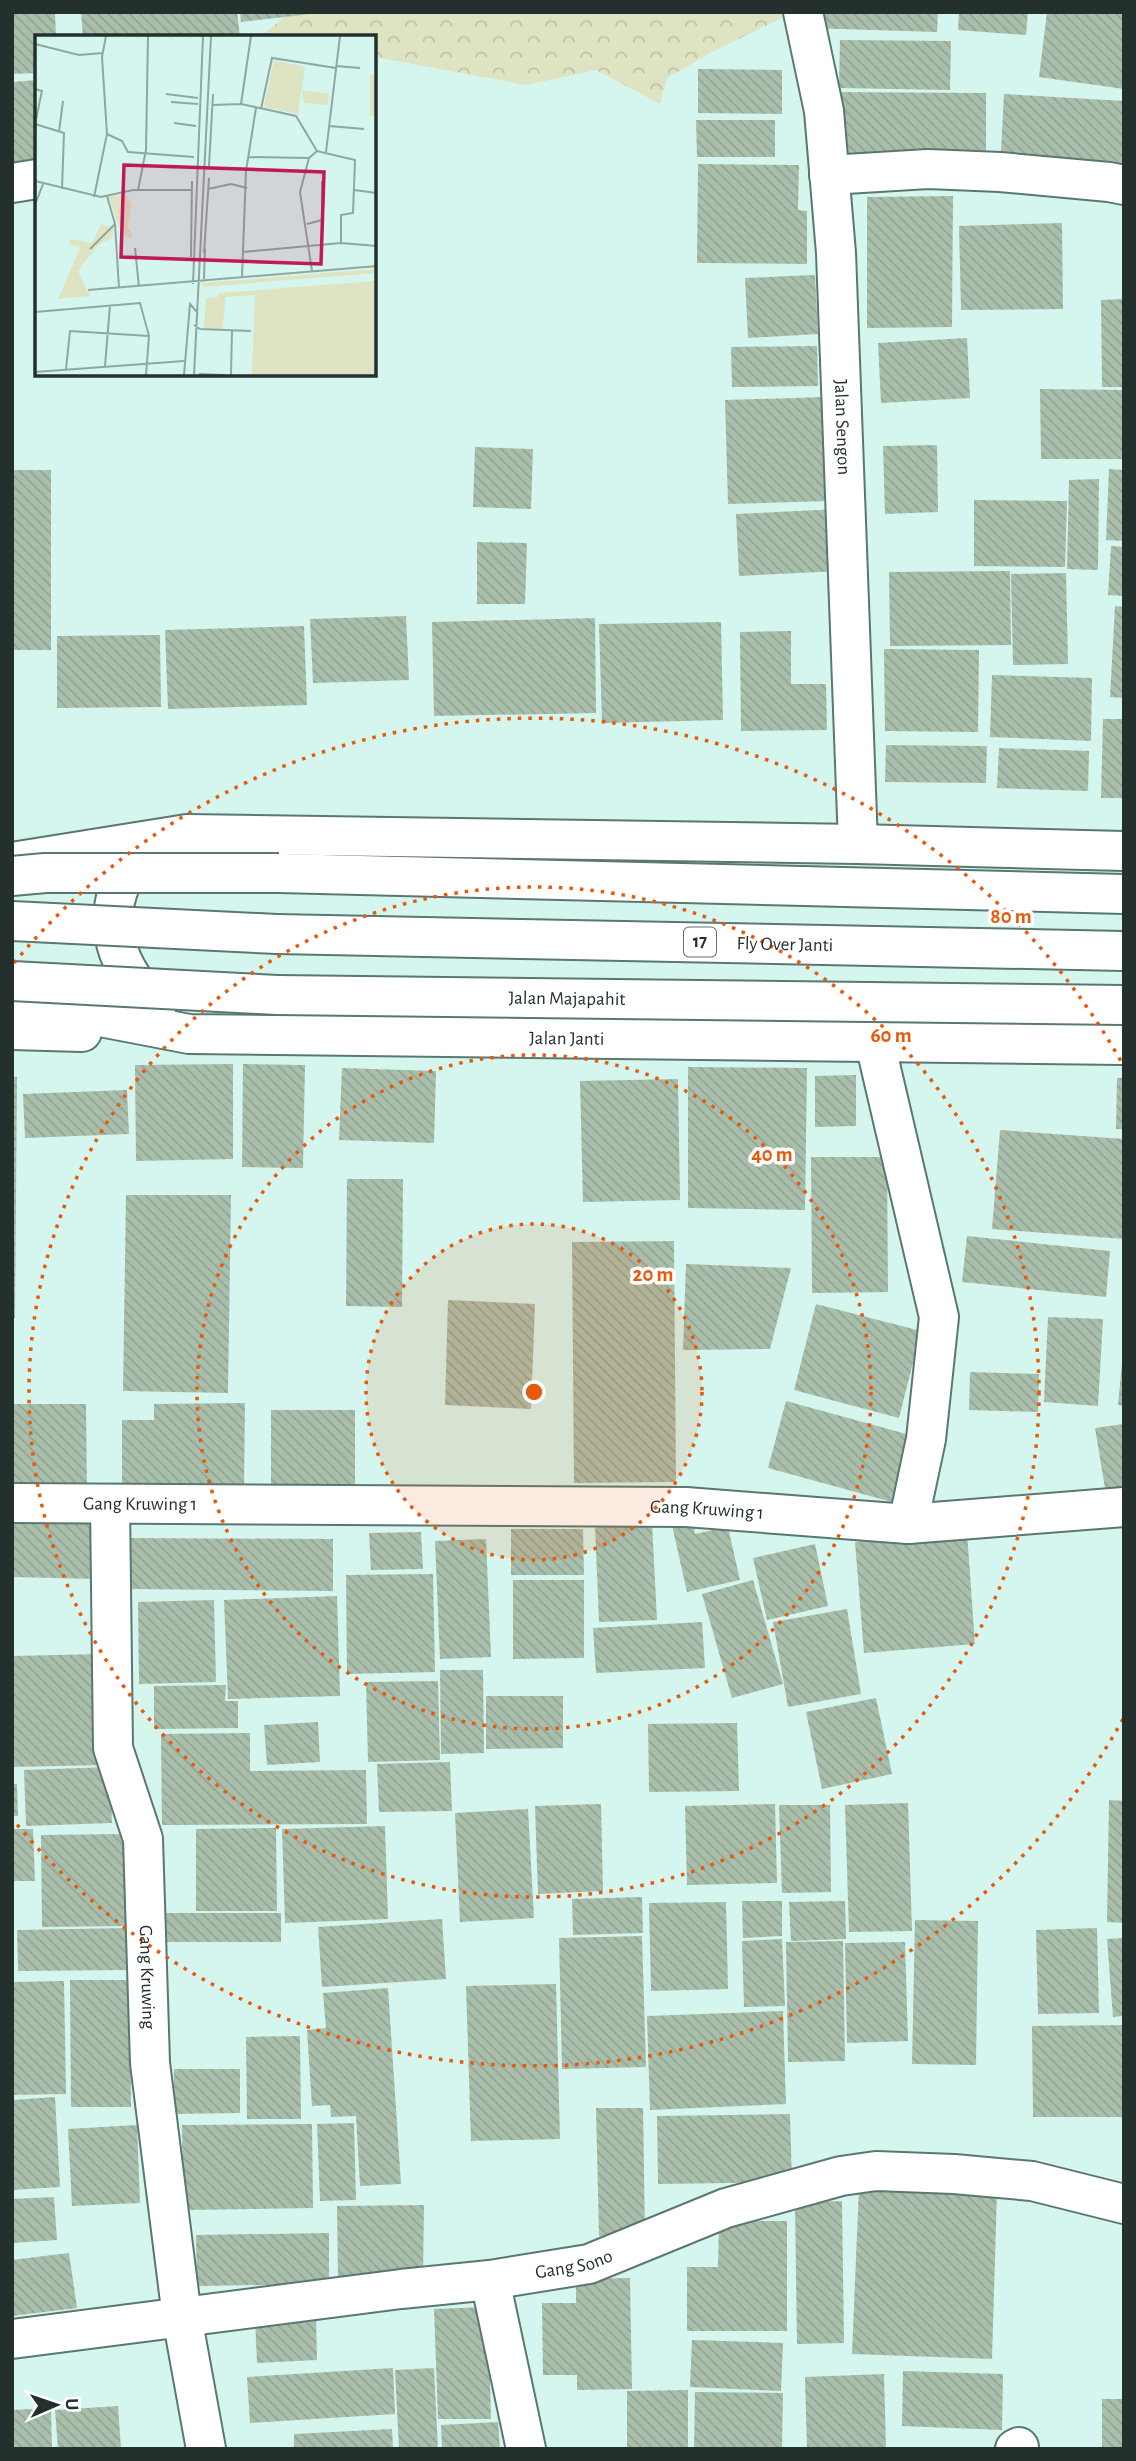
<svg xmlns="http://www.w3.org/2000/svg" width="1136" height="2461" font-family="'Alegreya Sans',sans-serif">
  <defs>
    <pattern id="forest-crowns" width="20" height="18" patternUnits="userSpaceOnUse" patternTransform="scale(1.75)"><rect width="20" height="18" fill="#dee3c2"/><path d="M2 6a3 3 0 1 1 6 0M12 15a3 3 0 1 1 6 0" fill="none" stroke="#bec3a7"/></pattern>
    <pattern id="building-back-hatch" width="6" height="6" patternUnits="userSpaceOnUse" patternTransform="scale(1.75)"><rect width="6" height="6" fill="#aabfab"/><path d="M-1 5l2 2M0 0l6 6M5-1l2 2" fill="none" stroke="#92a493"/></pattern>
  </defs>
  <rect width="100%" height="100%" fill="#d5f6ee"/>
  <!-- forest -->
  <path fill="url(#forest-crowns)" d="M 291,12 L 781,12 L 782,18 L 712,52 L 667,78 L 660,104 L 596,70 L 526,85 L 375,57 L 374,37 L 260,37 Z"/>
  <!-- building -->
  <path fill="url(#building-back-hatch)" d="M 12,12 L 55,12 L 56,37 L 37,37 L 37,73 L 12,74 Z
    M 81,12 L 237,12 L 240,37 L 83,37 Z
    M 240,12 L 310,12 L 310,14 L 241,22 Z
    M 808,12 L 938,12 L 937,32 L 808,28 Z
    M 959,12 L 1028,12 L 1026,35 L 958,30 Z
    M 1047,12 L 1124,12 L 1124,89 L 1039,77 Z
    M 840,40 L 951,41 L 950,90 L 839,88 Z
    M 698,69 L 782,70 L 782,114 L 698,113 Z
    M 37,80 L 37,168 L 12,170 L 12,82 Z
    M 831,92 L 986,93 L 986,158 L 832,158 Z
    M 1004,94 L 1124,101 L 1124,176 L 1000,171 Z
    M 696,120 L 775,120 L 775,157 L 697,157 Z
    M 698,164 L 799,165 L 798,210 L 807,211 L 807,264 L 697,263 Z
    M 953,196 L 952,327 L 867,328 L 867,197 Z
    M 1062,223 L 1063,309 L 961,310 L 959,226 Z
    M 815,275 L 818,334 L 748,338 L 745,278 Z
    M 1124,299 L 1124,387 L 1102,387 L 1101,300 Z
    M 967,338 L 970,398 L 881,403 L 878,343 Z
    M 817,346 L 818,386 L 732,387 L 731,347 Z
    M 1040,389 L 1124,390 L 1124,459 L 1041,459 Z
    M 824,397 L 828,501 L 728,504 L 725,400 Z
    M 937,445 L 938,512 L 885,514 L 883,446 Z
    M 475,447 L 533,449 L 531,509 L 473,507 Z
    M 1109,469 L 1124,470 L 1124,541 L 1106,540 Z
    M 12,470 L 51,470 L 51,650 L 12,650 Z
    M 1099,479 L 1098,570 L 1067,569 L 1069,480 Z
    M 974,500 L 1067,501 L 1065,567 L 974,566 Z
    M 838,509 L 840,571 L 739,576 L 736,514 Z
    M 477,542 L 527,543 L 525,604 L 477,604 Z
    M 1111,546 L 1124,547 L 1124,596 L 1108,595 Z
    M 1010,571 L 1011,645 L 890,646 L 889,572 Z
    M 1066,573 L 1068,664 L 1013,665 L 1011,574 Z
    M 1115,606 L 1124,607 L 1124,698 L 1110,697 Z
    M 406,616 L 409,680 L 313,683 L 310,619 Z
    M 595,618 L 596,713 L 434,716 L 432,622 Z
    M 721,622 L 723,720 L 602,723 L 599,624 Z
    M 304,626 L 307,705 L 168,709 L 165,630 Z
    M 791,631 L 791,684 L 826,684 L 827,730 L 741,731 L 740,632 Z
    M 160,635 L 161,707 L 57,708 L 57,636 Z
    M 884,649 L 979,650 L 978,732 L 885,731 Z
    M 992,675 L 1092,678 L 1091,741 L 990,737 Z
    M 1103,719 L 1124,719 L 1124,798 L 1101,798 Z
    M 886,745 L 987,746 L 986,783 L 885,782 Z
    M 999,748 L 1089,751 L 1088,791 L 997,788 Z
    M 233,1064 L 233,1159 L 136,1161 L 135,1065 Z
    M 243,1064 L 305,1065 L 303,1168 L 242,1167 Z
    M 688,1067 L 807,1068 L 805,1210 L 688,1208 Z
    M 342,1068 L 436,1071 L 434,1143 L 339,1140 Z
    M 856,1075 L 856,1126 L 815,1127 L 815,1076 Z
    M 12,1077 L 17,1077 L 15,1318 L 12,1318 Z
    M 1117,1078 L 1124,1078 L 1124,1129 L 1116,1129 Z
    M 678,1079 L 680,1200 L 583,1202 L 580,1081 Z
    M 127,1090 L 129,1134 L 25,1138 L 23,1094 Z
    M 1000,1130 L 1124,1139 L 1124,1239 L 992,1229 Z
    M 811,1157 L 887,1157 L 888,1292 L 812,1293 Z
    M 347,1179 L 403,1179 L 402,1307 L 346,1306 Z
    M 126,1195 L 231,1195 L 228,1393 L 123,1391 Z
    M 967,1236 L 1110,1251 L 1106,1297 L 962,1282 Z
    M 674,1241 L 676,1482 L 574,1483 L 572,1242 Z
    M 686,1264 L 791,1268 L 770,1349 L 683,1350 Z
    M 448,1300 L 535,1304 L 531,1409 L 445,1405 Z
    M 816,1304 L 921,1331 L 899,1418 L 794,1390 Z
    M 1048,1317 L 1103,1319 L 1098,1406 L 1044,1402 Z
    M 1122,1363 L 1124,1363 L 1124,1406 L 1118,1405 Z
    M 970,1372 L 1039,1374 L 1038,1412 L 969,1410 Z
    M 786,1401 L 910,1435 L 892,1502 L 768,1468 Z
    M 245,1403 L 244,1493 L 122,1492 L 122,1420 L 154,1420 L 154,1404 Z
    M 12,1404 L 86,1404 L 87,1492 L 12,1493 Z
    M 271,1410 L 355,1410 L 355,1500 L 271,1500 Z
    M 1124,1424 L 1124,1498 L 1107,1500 L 1095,1428 Z
    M 12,1508 L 98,1510 L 97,1579 L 12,1577 Z
    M 692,1517 L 695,1534 L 728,1527 L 740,1580 L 687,1592 L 671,1521 Z
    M 652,1522 L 657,1620 L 599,1622 L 595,1525 Z
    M 511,1529 L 583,1529 L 584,1575 L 511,1575 Z
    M 421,1532 L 423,1569 L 371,1570 L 369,1533 Z
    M 967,1533 L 975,1644 L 864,1653 L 855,1542 Z
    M 127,1538 L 333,1539 L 333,1591 L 127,1589 Z
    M 486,1539 L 491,1657 L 440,1659 L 435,1541 Z
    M 815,1544 L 828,1606 L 767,1620 L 753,1558 Z
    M 433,1574 L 435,1672 L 347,1674 L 346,1575 Z
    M 513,1580 L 584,1580 L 584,1658 L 513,1659 Z
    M 753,1580 L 783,1684 L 732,1698 L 702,1594 Z
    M 337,1596 L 340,1696 L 228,1699 L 224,1600 Z
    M 214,1600 L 216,1682 L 139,1684 L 138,1602 Z
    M 847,1609 L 861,1694 L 788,1707 L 773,1622 Z
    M 702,1622 L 705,1668 L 596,1673 L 593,1628 Z
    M 102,1654 L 104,1765 L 12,1767 L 12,1656 Z
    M 440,1670 L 483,1670 L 484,1753 L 441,1754 Z
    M 438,1681 L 440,1760 L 368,1762 L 366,1682 Z
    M 226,1685 L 225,1701 L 238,1701 L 238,1728 L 154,1729 L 154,1686 Z
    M 486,1696 L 563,1696 L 563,1748 L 486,1749 Z
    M 876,1698 L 892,1774 L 822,1789 L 806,1712 Z
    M 318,1722 L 320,1762 L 267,1765 L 264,1725 Z
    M 737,1723 L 739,1791 L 649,1792 L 648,1724 Z
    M 250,1733 L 250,1771 L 366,1770 L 367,1824 L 162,1825 L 161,1734 Z
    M 450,1762 L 452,1811 L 379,1812 L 377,1764 Z
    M 110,1767 L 112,1823 L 26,1826 L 24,1770 Z
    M 12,1784 L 17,1784 L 18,1816 L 12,1816 Z
    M 1109,1800 L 1124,1801 L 1124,1923 L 1107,1922 Z
    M 908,1803 L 912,1931 L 849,1932 L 845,1805 Z
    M 601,1804 L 603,1891 L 538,1894 L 535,1806 Z
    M 775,1804 L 777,1883 L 687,1885 L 685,1806 Z
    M 779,1805 L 830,1805 L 831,1892 L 782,1893 Z
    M 528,1809 L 534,1918 L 460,1922 L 455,1813 Z
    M 385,1826 L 388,1919 L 285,1923 L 282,1829 Z
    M 276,1828 L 277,1911 L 196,1911 L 196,1829 Z
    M 12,1829 L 33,1829 L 35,1881 L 12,1881 Z
    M 124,1834 L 125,1926 L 42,1927 L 41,1835 Z
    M 642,1897 L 643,1933 L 573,1935 L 572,1899 Z
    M 742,1901 L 782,1901 L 782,1936 L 743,1938 Z
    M 845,1901 L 846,1939 L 791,1941 L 789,1902 Z
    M 726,1902 L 728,1989 L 651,1991 L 649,1903 Z
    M 163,1913 L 281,1913 L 281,1942 L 162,1942 Z
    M 442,1919 L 446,1979 L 322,1987 L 318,1927 Z
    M 915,1920 L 978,1921 L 976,2065 L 912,2064 Z
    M 130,1928 L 130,1970 L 18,1971 L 17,1930 Z
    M 1097,1928 L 1099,2013 L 1038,2014 L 1036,1930 Z
    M 642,1936 L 646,2067 L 562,2069 L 559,1938 Z
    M 1124,1938 L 1124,2016 L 1113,2017 L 1107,1939 Z
    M 782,1939 L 785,2006 L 744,2007 L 742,1941 Z
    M 843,1941 L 845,2061 L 788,2062 L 786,1942 Z
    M 905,1942 L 908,2041 L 847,2043 L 845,1943 Z
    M 70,1980 L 130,1980 L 131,2107 L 71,2107 Z
    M 64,1981 L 66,2094 L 12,2095 L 12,1982 Z
    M 556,1984 L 560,2139 L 471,2141 L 466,1986 Z
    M 388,1988 L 401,2184 L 360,2186 L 356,2116 L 331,2117 L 330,2105 L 312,2106 L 307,2030 L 326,2028 L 323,1993 Z
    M 783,2011 L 786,2104 L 650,2110 L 647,2016 Z
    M 1124,2025 L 1124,2117 L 1033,2117 L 1032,2026 Z
    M 300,2036 L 301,2119 L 247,2119 L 246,2037 Z
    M 174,2069 L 240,2069 L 240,2113 L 173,2114 Z
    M 55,2097 L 60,2187 L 12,2190 L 12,2100 Z
    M 596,2108 L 643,2108 L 645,2236 L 599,2236 Z
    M 790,2114 L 792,2182 L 658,2184 L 657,2116 Z
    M 354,2123 L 356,2200 L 320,2201 L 317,2124 Z
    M 312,2124 L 313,2208 L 183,2210 L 182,2125 Z
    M 137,2125 L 140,2203 L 72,2206 L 68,2129 Z
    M 859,2186 L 997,2192 L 992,2359 L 852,2354 Z
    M 54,2197 L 57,2240 L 12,2243 L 12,2199 Z
    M 842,2201 L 844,2343 L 797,2344 L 795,2202 Z
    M 424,2205 L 423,2277 L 338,2277 L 337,2206 Z
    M 719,2221 L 787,2221 L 787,2331 L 687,2331 L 687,2267 L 718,2267 Z
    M 329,2233 L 329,2284 L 197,2286 L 196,2235 Z
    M 69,2253 L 77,2308 L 12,2316 L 12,2260 Z
    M 630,2278 L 632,2389 L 577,2390 L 577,2375 L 543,2375 L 542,2303 L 576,2303 L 576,2279 Z
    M 488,2307 L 491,2419 L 438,2419 L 434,2309 Z
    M 316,2317 L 317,2360 L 257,2363 L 255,2319 Z
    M 692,2340 L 783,2343 L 781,2391 L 690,2387 Z
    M 393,2368 L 395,2414 L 250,2423 L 247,2377 Z
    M 434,2368 L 438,2449 L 399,2449 L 395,2370 Z
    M 903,2371 L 1003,2374 L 1002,2430 L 902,2426 Z
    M 884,2374 L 886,2447 L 807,2449 L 805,2377 Z
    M 688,2390 L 688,2449 L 627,2449 L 627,2391 Z
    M 695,2392 L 783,2393 L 782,2449 L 694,2449 Z
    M 1102,2399 L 1124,2399 L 1124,2449 L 1102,2449 Z
    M 118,2406 L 121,2449 L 58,2449 L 55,2410 Z
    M 51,2408 L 52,2449 L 12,2449 L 12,2410 Z
    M 498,2422 L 500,2449 L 442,2449 L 441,2425 Z
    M 392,2429 L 393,2449 L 294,2449 L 294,2434 Z"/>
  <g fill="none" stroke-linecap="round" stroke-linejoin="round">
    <defs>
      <g id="street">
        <path d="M 829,175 L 928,169 L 1000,172 L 1109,182 L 1124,185"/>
        <path d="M 12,183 L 37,179"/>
        <path d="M 875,1043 L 939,1317 L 926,1439 L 908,1524"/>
        <path id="s1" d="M 12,1503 L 686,1507 L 908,1524 L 1124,1507"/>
        <path id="s2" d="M 110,1504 L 113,1748 L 143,1839 L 150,2063 L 182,2317 L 206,2449"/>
        <path d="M 490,2280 L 526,2449"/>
        <path id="s3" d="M 12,2339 L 401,2289 L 490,2280 L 589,2264 L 726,2208 L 841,2176 L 876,2171 L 954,2174 L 1032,2181 L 1124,2204"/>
        <path d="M 1015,2449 L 1019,2447"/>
      </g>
      <g id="secondary">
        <path id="s4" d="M 803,12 L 824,111 L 836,253 L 858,844"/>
        <path d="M 143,850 C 106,891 103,938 136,984 C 142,993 147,1003 156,1010"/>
        <path d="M 12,862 L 187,834 L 858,844 L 1124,851"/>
        <path id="s5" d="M 12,1000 L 189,1034 L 1124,1045"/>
        <path d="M 12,1030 L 82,1032"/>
      </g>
      <g id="highway">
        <path d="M 279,873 L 1124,894"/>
        <path id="s6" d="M 277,934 L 1124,951"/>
        <path id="s7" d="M 277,995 L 1124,1005"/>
      </g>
    </defs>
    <!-- street casing -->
    <use href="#street" stroke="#5a7771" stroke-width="42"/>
    <!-- secondary casing -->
    <use href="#secondary" stroke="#5a7771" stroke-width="42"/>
    <!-- highway casing -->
    <use href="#highway" stroke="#5a7771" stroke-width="42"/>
    <!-- street -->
    <use href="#street" stroke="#fff" stroke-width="38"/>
    <!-- secondary -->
    <use href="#secondary" stroke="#fff" stroke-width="38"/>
    <!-- highway -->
    <use href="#highway" stroke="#fff" stroke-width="38"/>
    <defs>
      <path id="highway-bridge" d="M 12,876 L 45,873 L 279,873
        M 12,921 L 277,934
        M 12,981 L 277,995"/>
    </defs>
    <!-- highway-bridge casing -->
    <use href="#highway-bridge" stroke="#5a7771" stroke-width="42" stroke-linecap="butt"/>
    <!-- highway-bridge -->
    <use href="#highway-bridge" stroke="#fff" stroke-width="38"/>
  </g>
  <!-- distance rings -->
  <circle cx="534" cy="1392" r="168" fill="#e8590c" fill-opacity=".12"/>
  <g fill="none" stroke="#e8590c" stroke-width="3.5" stroke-dasharray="3.5 7">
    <circle cx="534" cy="1392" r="168"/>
    <circle cx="534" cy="1392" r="337"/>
    <circle cx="534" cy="1392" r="505"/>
    <path d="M1123 1719A674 674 0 0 1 14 1821M14 963A674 674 0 0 1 1123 1065"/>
  </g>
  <g text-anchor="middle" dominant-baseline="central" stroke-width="7" stroke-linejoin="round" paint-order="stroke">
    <!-- shield labels -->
    <rect fill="#fff" stroke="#656e6c" stroke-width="2" x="684" y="927.5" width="32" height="29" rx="5"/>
    <g font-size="18" font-weight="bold" fill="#23302d">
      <text x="700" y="942">17</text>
    </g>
    <!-- street labels -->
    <g font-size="19" fill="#23302d" stroke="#fff">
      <text stroke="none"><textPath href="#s4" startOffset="418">Jalan Sengon</textPath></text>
      <text stroke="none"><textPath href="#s6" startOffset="508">Fly Over Janti</textPath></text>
      <text stroke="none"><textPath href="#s7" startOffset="290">Jalan Majapahit</textPath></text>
      <text stroke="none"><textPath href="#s5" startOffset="558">Jalan Janti</textPath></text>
      <text stroke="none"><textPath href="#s1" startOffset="128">Gang Kruwing 1</textPath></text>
      <text stroke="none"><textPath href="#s1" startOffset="695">Gang Kruwing 1</textPath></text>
      <text stroke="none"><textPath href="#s2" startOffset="478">Gang Kruwing</textPath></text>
      <text stroke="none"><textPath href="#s3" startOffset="567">Gang Sono</textPath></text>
    </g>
  </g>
  <!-- overview -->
  <g transform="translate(35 35)">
    <rect width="341" height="341" fill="#d5f6ee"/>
    <path d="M 341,234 L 341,238 L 168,252 L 167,248 ZM 341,246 L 341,252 L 191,262 L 187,294 L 169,293 L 171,263 L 183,262 L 184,258 Z" fill="#dee3c2"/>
    <path d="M 90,159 L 97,169 L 92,192 L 98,199 L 95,204 L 84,193 L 74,162 ZM 66,189 L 79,193 L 77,203 L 64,209 L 43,236 L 55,261 L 23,264 L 45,213 L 34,209 L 35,204 L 57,208 ZM 341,252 L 341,340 L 217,340 L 220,259 Z" fill="#dee3c2"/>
    <path d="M 267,55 L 294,59 L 293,70 L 269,68 Z" fill="#dee3c2"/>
    <path d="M 239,25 L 270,32 L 263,79 L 229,72 ZM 335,40 L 341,40 L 341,81 L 335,81 Z" fill="#dee3c2"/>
    <path fill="none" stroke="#8ea7a1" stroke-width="2" d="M 0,9 L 44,20 L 68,18M 301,31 L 325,33M 0,54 L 7,56 L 0,89 L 29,98 L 27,154M 131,59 L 163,63M 136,67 L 163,69M 206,69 L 216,1M 177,70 L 206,69 L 261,81 L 282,116M 226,74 L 237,23 L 301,33M 139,88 L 161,91M 294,91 L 329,94M 24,97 L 28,66M 72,99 L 87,106 L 93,117 L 159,122M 291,117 L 305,1M 213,122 L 274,123 L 282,116 L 320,125 L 318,178 L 306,180 L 306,208M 274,123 L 265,157 L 277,236M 174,131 L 178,59M 0,146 L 66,162 L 98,155 L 157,155M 173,154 L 196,149 L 212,153M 103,155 L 111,115 L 113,1M 319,155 L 342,158M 72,161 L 80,189 L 84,253M 59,162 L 72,99 L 67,22 L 71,1M 0,170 L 8,149M 272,189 L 287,185 L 287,146M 100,213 L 104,252M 55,214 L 80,189M 208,217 L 306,208 L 342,211M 169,218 L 174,143M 156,222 L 157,146M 207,242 L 211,136 L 221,73M 169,244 L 170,214M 158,249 L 168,1M 53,255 L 342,231M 0,277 L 105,268 L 114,301 L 111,340M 159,290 L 165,294 L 216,296M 70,331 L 75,270M 31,334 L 35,296 L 114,301M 0,337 L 149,326M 164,339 L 189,340M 149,340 L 155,269 L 162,277M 159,340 L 176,1M 196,340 L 197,296"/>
    <path fill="#c2185b" fill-opacity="0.15" stroke="#c2185b" stroke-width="3.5" d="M 89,130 L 289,137 L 286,229 L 86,222 Z"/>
    <rect width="341" height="341" fill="none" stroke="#23302d" stroke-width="3.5"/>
  </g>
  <circle cx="534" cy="1392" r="10" fill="#e8590c" stroke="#fff" stroke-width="3.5"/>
  <g font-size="21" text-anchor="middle" font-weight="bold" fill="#e8590c" stroke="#fff" stroke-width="7" stroke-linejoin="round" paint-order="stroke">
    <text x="1011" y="923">80 m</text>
    <text x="891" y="1042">60 m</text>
    <text x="772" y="1161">40 m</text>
    <text x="653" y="1281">20 m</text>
  </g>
  <!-- border -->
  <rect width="1136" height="2461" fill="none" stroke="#23302d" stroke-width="28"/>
  <!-- north arrow -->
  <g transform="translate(56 2405) rotate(88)" stroke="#ffffff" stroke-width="5" paint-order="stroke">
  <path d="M0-5L12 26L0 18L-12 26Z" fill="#23302d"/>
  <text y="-10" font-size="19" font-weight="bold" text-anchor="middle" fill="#23302d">U</text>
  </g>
</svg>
